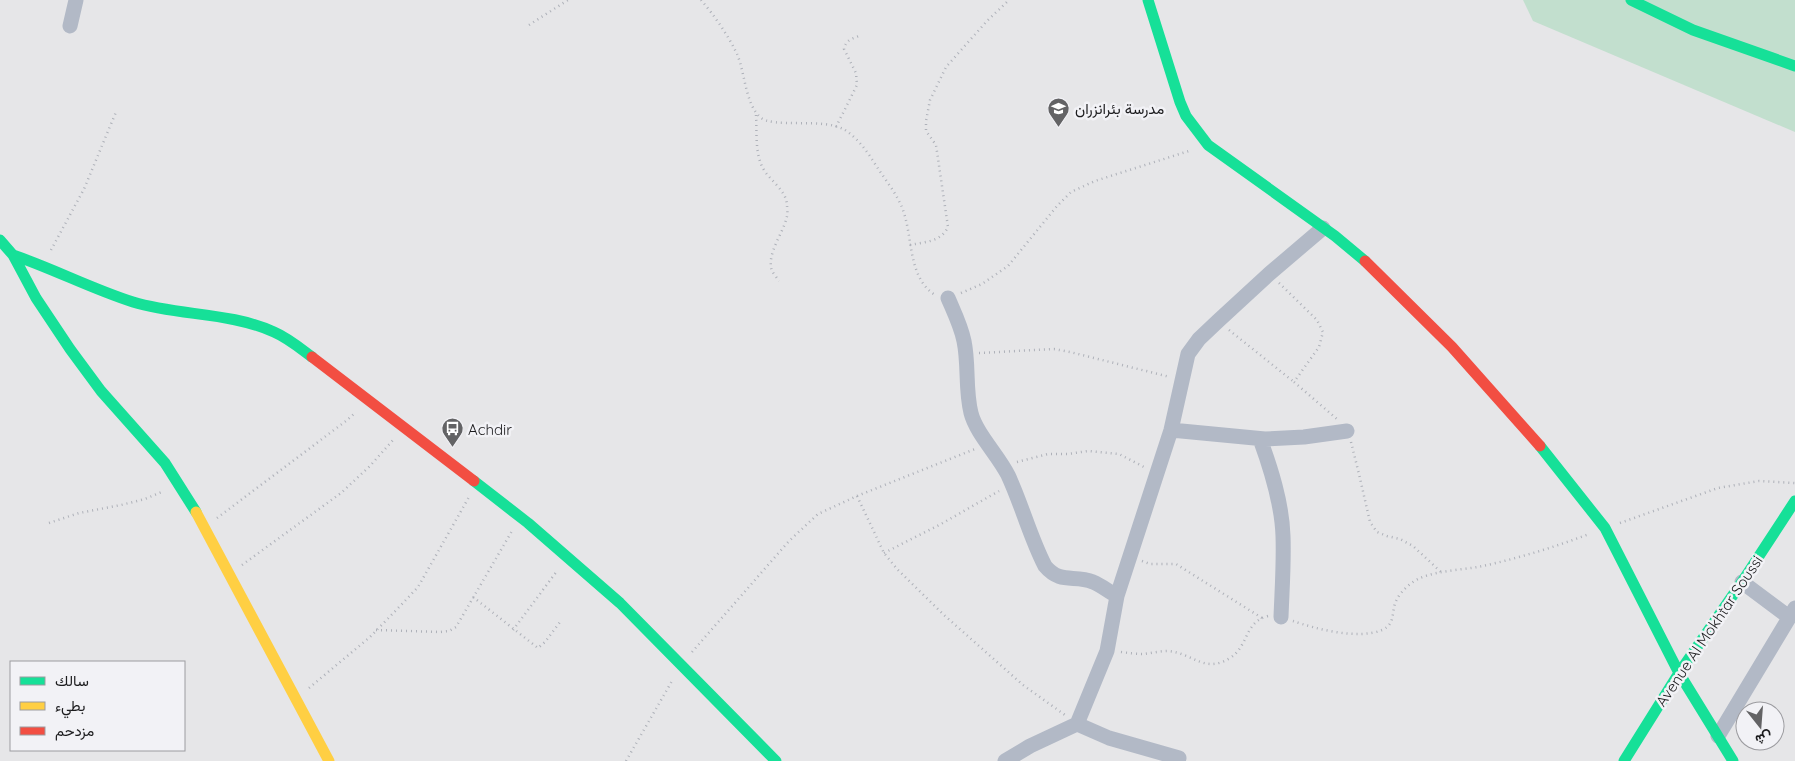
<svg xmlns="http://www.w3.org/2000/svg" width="1795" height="761" font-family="Quicksand,Vazirmatn,sans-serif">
  <rect width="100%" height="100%" fill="#e6e6e8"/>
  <!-- green -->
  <path fill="#c2dfce" d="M 1523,0 L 1795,0 L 1795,132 L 1533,21 Z"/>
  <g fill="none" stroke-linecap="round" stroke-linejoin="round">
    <!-- path -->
    <path stroke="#aeb1b9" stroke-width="2.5" stroke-dasharray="1 4" stroke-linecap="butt" d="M 701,0 C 714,15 728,35 737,54 C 745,72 745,103 760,117 C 772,129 824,117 845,130 C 859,139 868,153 877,167 C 885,179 895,192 901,205 C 914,234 906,276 935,295
      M 529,25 L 568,0
      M 756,115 C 757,130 755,149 761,164 C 767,180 786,188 787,205 C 787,208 788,213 787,216 C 784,233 766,253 772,271 C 774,274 777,278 779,281
      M 836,127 L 857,85 L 856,73 L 844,49 C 846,40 851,39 859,36
      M 910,245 C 924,242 941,242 948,227 L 936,145 L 926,131 L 926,121 L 930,100 L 946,67 L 987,21 L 1009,0
      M 51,250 L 84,189 L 116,112
      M 1279,283 L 1317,320 L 1323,332 L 1319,347 L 1294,382 L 1337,419
      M 961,293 L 982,284 L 1008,266 L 1057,206 L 1071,192 L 1095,181 L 1192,150
      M 1229,330 L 1294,382
      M 979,353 L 1054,349 L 1070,352 L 1170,377
      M 1351,442 L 1359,474 L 1370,522 L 1377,532 L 1387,536 L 1400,539 L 1413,546 L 1441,572
      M 1017,462 L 1048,454 L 1068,454 L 1088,451 L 1119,454 L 1144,467
      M 857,496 L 884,553 L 897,569 L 944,615 L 1023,685 L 1065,715
      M 217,518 L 346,421 L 356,412
      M 49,523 L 79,513 L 121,505 L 145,499 L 164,491
      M 1620,523 L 1718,488 L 1759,481 L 1795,483
      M 884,553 L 941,524 L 999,491
      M 1142,561 L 1150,564 L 1176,564 L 1262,618
      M 242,565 L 341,493 L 370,466 L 393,440
      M 473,597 L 538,648 L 545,642 L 560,622
      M 1293,621 C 1316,629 1358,640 1382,630 C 1396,624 1391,612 1396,601 C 1400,592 1411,582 1420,578 C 1440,570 1463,570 1483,566 C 1519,558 1555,547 1589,534
      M 376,630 L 440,632 L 449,631 L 456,627 L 512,531
      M 513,630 L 557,571
      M 692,652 L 789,541 L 818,514 L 857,496 L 975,449
      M 1121,652 C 1129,653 1137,654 1144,654 C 1152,653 1160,651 1168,651 C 1193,653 1204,674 1230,658 C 1249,646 1244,622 1268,616
      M 309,688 L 370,637 L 404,602 L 418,587 L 469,497
      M 626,761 L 672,681"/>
    <!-- street -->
    <path stroke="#b2b9c6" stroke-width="15" d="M 70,26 L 76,0
      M 948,298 C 954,312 961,326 964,341 C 969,365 965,389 971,413 C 976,433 998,455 1008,475 C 1022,505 1030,537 1045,566 C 1061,585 1074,574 1093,582 C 1101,585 1109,592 1117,596
      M 1171,430 L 1265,439 L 1304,437 L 1347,431
      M 1260,439 C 1271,469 1282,503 1283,536 C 1284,563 1282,590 1281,617
      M 1742,582 L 1789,617
      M 1077,724 L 1109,738 L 1179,758
      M 1718,736 L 1795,608
      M 1005,761 L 1030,746 L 1077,724 L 1107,651 L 1117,596 L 1171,430 L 1188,354 L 1199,339 L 1218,321 L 1269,274 L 1323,228"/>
    <!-- fast -->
    <path stroke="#16e098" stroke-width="11" d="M 1148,0 L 1180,102 L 1186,116 L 1208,145 L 1335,236 L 1365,261
      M 1631,0 L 1693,30 L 1795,66
      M 0,240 L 13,255 L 36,298 L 70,349 L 101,391 L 165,463 L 196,512
      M 13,255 C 54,269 92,289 133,302 C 179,316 230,312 274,332 C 288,338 300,348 312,357
      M 1540,446 L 1605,528 L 1679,673 L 1733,761
      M 474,481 L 528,523 L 620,603 L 776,761
      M 1624,761 L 1679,673 L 1742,582 L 1795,501"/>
    <!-- slow -->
    <path stroke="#ffcf43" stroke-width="11" d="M 196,512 L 329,761"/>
    <!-- jam -->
    <path stroke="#f24e42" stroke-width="11" d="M 1365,261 L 1452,347 L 1540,446
      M 312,357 L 474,481"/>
  </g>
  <!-- icons -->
  <defs>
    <symbol id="school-pin" viewBox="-11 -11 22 30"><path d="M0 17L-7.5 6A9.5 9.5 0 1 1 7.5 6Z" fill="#636365" stroke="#f2f2f6"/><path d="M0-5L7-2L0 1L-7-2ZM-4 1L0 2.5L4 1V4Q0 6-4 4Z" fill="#fff"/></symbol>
    <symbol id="bus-pin" viewBox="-11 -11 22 30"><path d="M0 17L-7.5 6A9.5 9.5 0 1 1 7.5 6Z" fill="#636365" stroke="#f2f2f6"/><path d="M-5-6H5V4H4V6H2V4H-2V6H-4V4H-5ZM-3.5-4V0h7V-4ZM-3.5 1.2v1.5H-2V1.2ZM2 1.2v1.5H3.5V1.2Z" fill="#fff"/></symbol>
  </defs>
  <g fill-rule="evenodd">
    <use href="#school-pin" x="1046" y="96" width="25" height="34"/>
    <use href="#bus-pin" x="440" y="416" width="25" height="34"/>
  </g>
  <g text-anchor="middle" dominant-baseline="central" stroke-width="5" stroke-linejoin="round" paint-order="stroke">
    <!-- poi labels -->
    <g font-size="15" fill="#1c1c1e" stroke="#f2f2f6" text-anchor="start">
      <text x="1075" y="108">مدرسة بئرانزران</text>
      <text x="468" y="429">Achdir</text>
    </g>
    <!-- street labels -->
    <g font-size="15" fill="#1c1c1e" stroke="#f2f2f6">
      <text transform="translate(1709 631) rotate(-56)">Avenue Al Mokhtar Soussi</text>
    </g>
  </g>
  <!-- legend -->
  <rect x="10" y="661" width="175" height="90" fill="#f2f2f6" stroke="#9c9ca0"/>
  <rect x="20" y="677" width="25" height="8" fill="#16e098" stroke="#9c9ca0"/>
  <text x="55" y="686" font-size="15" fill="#1c1c1e">سالك</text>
  <rect x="20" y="702" width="25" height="8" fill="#ffcf43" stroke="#9c9ca0"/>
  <text x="55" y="711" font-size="15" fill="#1c1c1e">بطيء</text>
  <rect x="20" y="727" width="25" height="8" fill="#f24e42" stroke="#9c9ca0"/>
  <text x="55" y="736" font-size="15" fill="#1c1c1e">مزدحم</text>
  <!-- north arrow -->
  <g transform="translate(1760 726) rotate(163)"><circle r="24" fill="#f2f2f6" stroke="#9c9ca0"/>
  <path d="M0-4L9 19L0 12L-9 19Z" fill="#636365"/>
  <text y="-8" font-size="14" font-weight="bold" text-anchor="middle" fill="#1c1c1e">ش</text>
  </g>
</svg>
